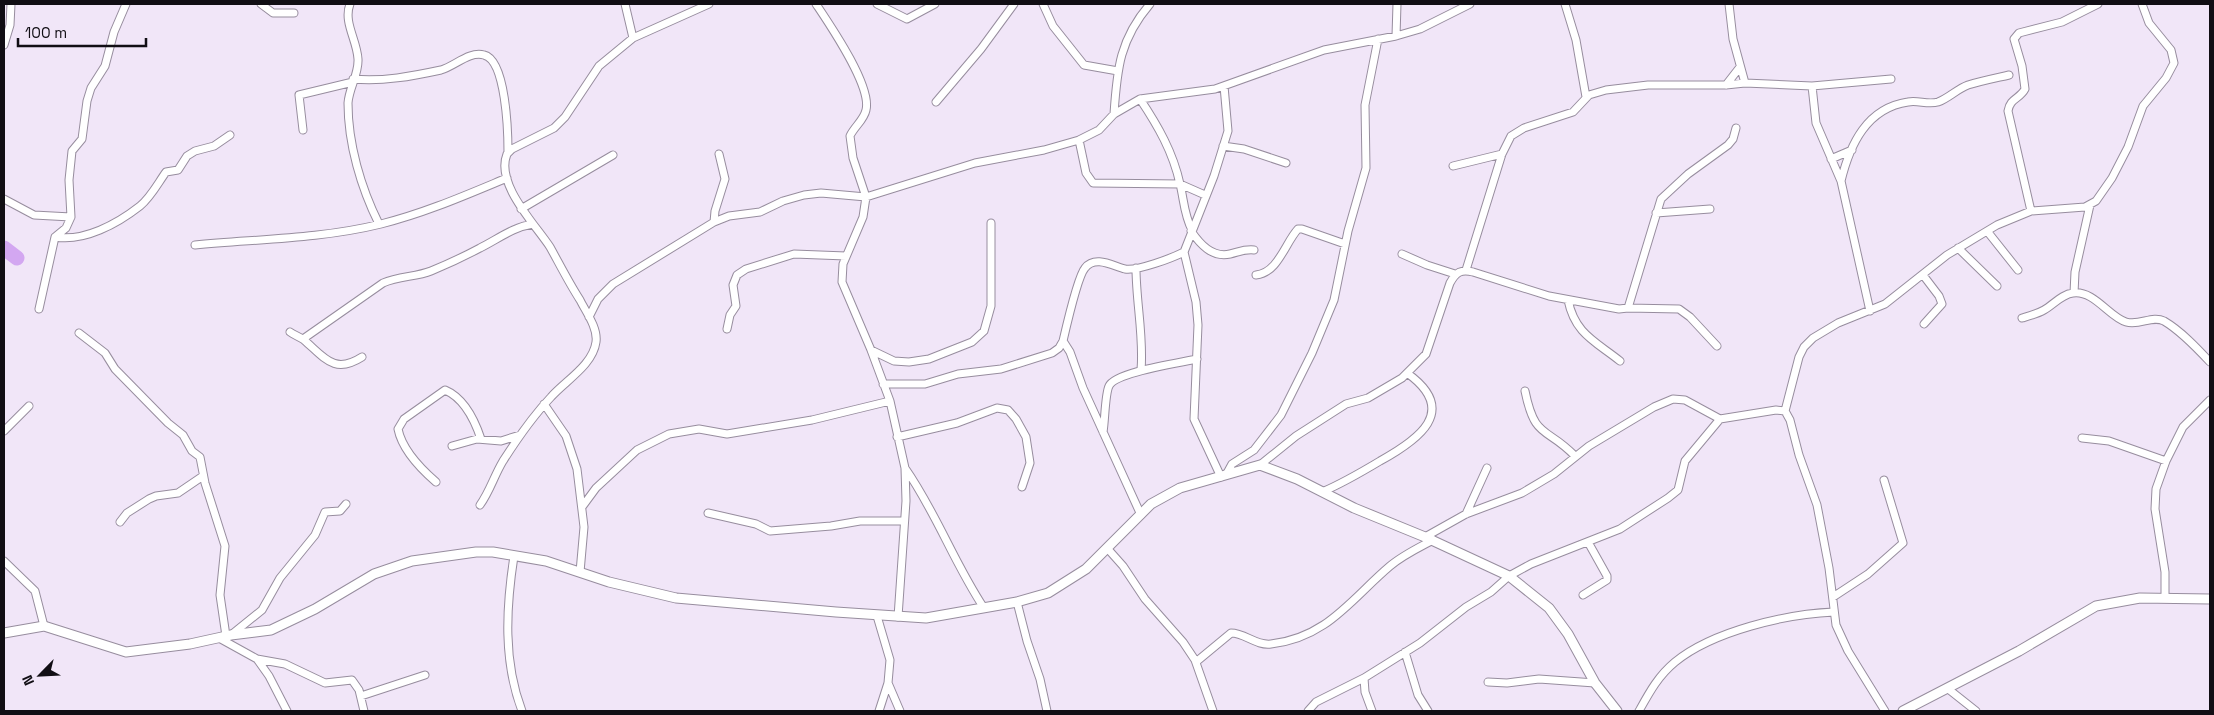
<svg xmlns="http://www.w3.org/2000/svg" width="2214" height="715" font-family="'Space Grotesk',sans-serif">
  <rect width="100%" height="100%" fill="#f1e6f8"/>
  <g fill="none" stroke-linecap="round" stroke-linejoin="round">
    <!-- river -->
    <path stroke="#d3a7f1" stroke-width="15" d="M 4,248 L 17,258"/>
    <defs>
      <path id="minor" d="M 261,4 L 273,13 L 294,13
        M 350,4 C 343,22 357,40 358,59 C 359,74 349,88 348,103 C 348,144 361,188 379,224
        M 625,4 L 633,38
        M 816,4 C 830,25 872,86 866,110 C 864,120 854,127 850,136 L 853,158 L 866,197 L 863,217 L 843,264 L 842,282 L 871,350 L 890,401 L 905,468 L 906,501 L 898,617
        M 877,4 L 907,19 L 935,4
        M 1043,4 L 1053,26 L 1084,65 L 1118,71
        M 1565,4 L 1576,40 L 1586,97
        M 1729,4 L 1733,39 L 1745,83
        M 1396,36 L 1397,4
        M 4,45 L 10,25 L 11,4
        M 353,79 C 382,82 413,76 441,70 C 455,66 469,51 484,55 C 506,60 508,132 508,152
        M 1726,85 L 1740,67
        M 1812,86 L 1816,123 L 1841,181 L 1870,311
        M 1140,99 C 1158,126 1173,152 1180,184 C 1184,200 1184,215 1192,230
        M 936,102 L 981,49 L 1014,4
        M 1114,114 C 1117,68 1120,39 1150,4
        M 303,130 L 299,95 L 353,82
        M 1079,140 L 1086,173 L 1093,183 L 1180,184 L 1205,195
        M 1223,146 L 1244,149 L 1286,163
        M 1831,159 L 1852,150
        M 1453,166 L 1502,154
        M 1841,181 C 1850,144 1867,108 1908,102 C 1918,100 1928,105 1938,102 C 1949,98 1957,89 1968,85 C 1981,81 1996,78 2009,75
        M 4,199 L 34,215 L 71,217
        M 521,209 L 613,155
        M 2031,211 L 2008,111 C 2010,98 2020,99 2025,89 L 2022,66 L 2014,39 L 2019,33 L 2062,22 L 2098,4
        M 1656,213 L 1710,209
        M 714,222 L 715,211 L 725,179 L 719,154
        M 1191,231 C 1200,244 1212,258 1230,254 C 1239,252 1244,249 1254,250
        M 1987,231 L 2018,270
        M 55,237 C 84,242 117,224 140,206 C 151,197 158,183 166,172 L 178,170 L 187,156 L 195,151 L 214,146 L 230,135
        M 195,245 C 257,239 320,239 381,224 C 425,213 466,195 507,178
        M 1958,248 L 1997,286
        M 1184,252 L 1196,302 L 1198,325 L 1194,419 L 1221,477
        M 1402,254 L 1427,265 L 1455,274
        M 1136,268 C 1136,302 1144,337 1141,370
        M 1466,270 L 1502,154 L 1511,136 L 1524,128 L 1573,112 L 1589,95 L 1606,90 L 1648,85 L 1726,85 L 1745,83 L 1812,86 L 1891,79
        M 1256,275 C 1278,273 1285,243 1298,229 L 1302,229 L 1345,244
        M 1923,275 L 1939,296 L 1942,304 L 1924,324
        M 2074,293 L 2075,272 L 2090,205
        M 1568,300 C 1575,334 1595,341 1620,361
        M 1628,308 L 1679,309 L 1690,317 L 1717,346
        M 39,309 L 55,237 L 66,228 L 71,217 L 69,180 L 72,151 L 82,139 L 87,101 L 91,88 L 105,66 L 114,32 L 126,4
        M 589,317 L 598,299 L 613,284 L 714,222 L 729,216 L 760,212 L 783,201 L 804,195 L 821,193 L 866,197 L 975,163 L 1044,150 L 1079,140 L 1099,130 L 1114,114 L 1140,99 L 1215,89 L 1324,50 L 1396,36 L 1420,29 L 1470,4
        M 2022,318 C 2029,316 2037,314 2044,310 C 2053,305 2062,294 2073,293 C 2094,290 2109,317 2126,322 C 2140,326 2152,315 2164,321 C 2181,331 2197,348 2210,362
        M 727,329 L 730,315 L 736,306 L 733,285 L 737,275 L 746,269 L 794,254 L 846,256
        M 290,332 C 294,335 300,337 304,340 C 324,357 334,375 362,357
        M 79,333 L 105,353 L 115,369 L 168,423 L 183,435 L 192,451 L 200,457 L 205,483 L 225,546 L 220,595 L 226,636
        M 303,339 L 383,283 C 399,276 416,277 431,271 C 448,264 465,256 480,248 C 498,239 513,227 533,224
        M 1063,341 L 1070,352 L 1083,388 L 1141,515
        M 871,350 L 894,361 L 909,362 L 929,359 L 972,342 L 984,331 L 991,306 L 991,223
        M 883,384 L 925,384 L 958,374 L 1001,369 L 1052,353 L 1059,348 L 1063,341 C 1066,328 1078,276 1085,268 C 1095,255 1113,266 1125,269 C 1138,271 1172,258 1184,252 L 1214,176 L 1228,131 L 1224,86
        M 1525,391 C 1535,440 1546,426 1575,456
        M 544,404 L 566,436 L 577,469 L 584,527 L 580,572
        M 1785,411 L 1799,357 L 1804,347 L 1813,338 L 1838,323 L 1885,304 L 1947,255 L 1997,225 L 2031,211 L 2085,207 L 2096,201 L 2112,178 L 2128,147 L 2143,106 L 2166,78 L 2174,63 L 2171,50 L 2149,23 L 2142,4
        M 4,431 L 29,406
        M 1103,432 C 1105,421 1105,394 1109,386 C 1115,372 1179,363 1197,359
        M 897,437 L 957,423 L 997,408 L 1008,410 L 1016,419 L 1026,437 L 1030,463 L 1022,487
        M 2082,438 L 2109,441 L 2166,461
        M 452,446 L 477,439 L 501,441 L 520,435
        M 1260,465 L 1296,436 L 1346,404 L 1368,398 L 1402,378 L 1426,354 L 1450,283 C 1456,272 1461,269 1473,272 L 1549,296 L 1619,309 L 1628,308 L 1661,199 L 1688,174 L 1728,145 L 1733,139 L 1736,128
        M 905,468 C 936,512 954,563 984,608
        M 1226,475 L 1232,464 L 1254,450 L 1281,415 L 1312,353 L 1334,300 L 1348,231 L 1366,168 L 1365,105 L 1378,39
        M 436,482 C 421,469 402,449 398,429 L 404,419 L 445,390 C 464,398 475,421 481,439
        M 1322,492 C 1343,483 1360,473 1380,461 C 1418,440 1460,411 1407,373
        M 480,505 C 490,491 494,476 503,461 C 517,439 533,416 551,397 C 565,381 593,365 596,342 C 598,328 586,312 580,300 C 569,283 560,265 550,247 C 535,224 495,184 507,154 L 512,149 L 554,128 L 565,117 L 599,66 L 633,38 L 709,4
        M 582,507 L 596,488 L 637,450 L 669,434 L 699,429 L 727,434 L 812,420 L 890,401
        M 708,513 L 756,524 L 770,531 L 831,526 L 860,521 L 904,521
        M 1466,514 L 1487,468
        M 120,522 L 127,513 L 149,499 L 156,496 L 178,493 L 203,476
        M 1425,537 L 1466,514 L 1522,493 L 1554,474 L 1589,446 L 1654,407 L 1673,399 L 1685,400 L 1720,419 L 1776,410 L 1785,411 L 1790,420 L 1799,455 L 1817,505 L 1829,568 L 1836,625 L 1848,651 L 1885,711
        M 1107,548 L 1123,566 L 1145,599 L 1183,642 L 1195,660 L 1213,711
        M 514,556 C 506,608 503,661 522,711
        M 4,561 L 35,591 L 44,626
        M 1583,595 L 1607,580 L 1607,576 L 1588,542
        M 1833,597 L 1868,574 L 1903,543 L 1884,480
        M 2165,597 L 2165,572 L 2155,509 L 2156,489 L 2166,461 L 2183,427 L 2210,400
        M 1017,602 L 1027,641 L 1040,679 L 1047,711
        M 877,616 L 890,660 L 888,683 L 879,711
        M 231,635 L 262,610 L 280,578 L 315,535 L 325,512 L 340,511 L 346,504
        M 219,638 L 257,659 L 269,676 L 287,711
        M 1405,652 L 1418,695 L 1428,711
        M 257,659 L 285,664 L 325,683 L 352,680 L 359,690 L 364,711
        M 1196,662 L 1231,633 C 1245,633 1256,646 1271,644 C 1327,638 1352,598 1390,566 C 1403,555 1418,548 1433,540
        M 1364,678 L 1365,692 L 1372,711
        M 1488,682 L 1507,683 L 1539,679 L 1595,683
        M 888,683 L 900,711
        M 1947,688 L 1976,711
        M 361,696 L 425,675
        M 1308,711 L 1316,702 L 1364,678 L 1420,643 L 1466,607 L 1491,592 L 1509,576 L 1531,564 L 1620,529 L 1668,498 L 1678,490 L 1685,461 L 1720,419
        M 1639,711 C 1649,693 1658,676 1675,662 C 1713,631 1786,614 1834,612"/>
      <path id="tertiary" d="M 4,633 L 44,626 L 126,652 L 190,644 L 231,635 L 271,630 L 315,609 L 374,574 L 412,561 L 476,552 L 493,552 L 546,561 L 609,582 L 676,598 L 836,612 L 926,618 L 1017,602 L 1048,593 L 1086,569 L 1151,504 L 1180,488 L 1260,465 L 1297,479 L 1354,508 L 1425,537 L 1509,576 L 1549,608 L 1568,634 L 1595,683 L 1617,711
        M 1903,711 L 2019,651 L 2096,606 L 2140,598 L 2210,599"/>
    </defs>
    <!-- minor casing -->
    <use href="#minor" stroke="#978d9e" stroke-width="9"/>
    <!-- tertiary casing -->
    <use href="#tertiary" stroke="#978d9e" stroke-width="11"/>
    <!-- minor -->
    <use href="#minor" stroke="#fff" stroke-width="7"/>
    <!-- tertiary -->
    <use href="#tertiary" stroke="#fff" stroke-width="9"/>
  </g>
  <!-- border -->
  <rect width="2214" height="715" fill="none" stroke="#110e14" stroke-width="10"/>
  <!-- north arrow -->
  <g transform="translate(40 675) rotate(246)" stroke="#f1e6f8" stroke-width="4" paint-order="stroke">
  <path d="M0-4L9 19L0 12L-9 19Z" fill="#110e14"/>
  <text y="-8" font-size="14" font-weight="bold" text-anchor="middle" fill="#110e14">N</text>
  </g>
  <!-- scale -->
  <path d="M18 38v8h128v-8" fill="none" stroke="#110e14" stroke-width="2.5"/>
  <text x="25" y="38" font-size="15" fill="#110e14" stroke="#f1e6f8" stroke-width="4" paint-order="stroke">100 m</text>
</svg>
